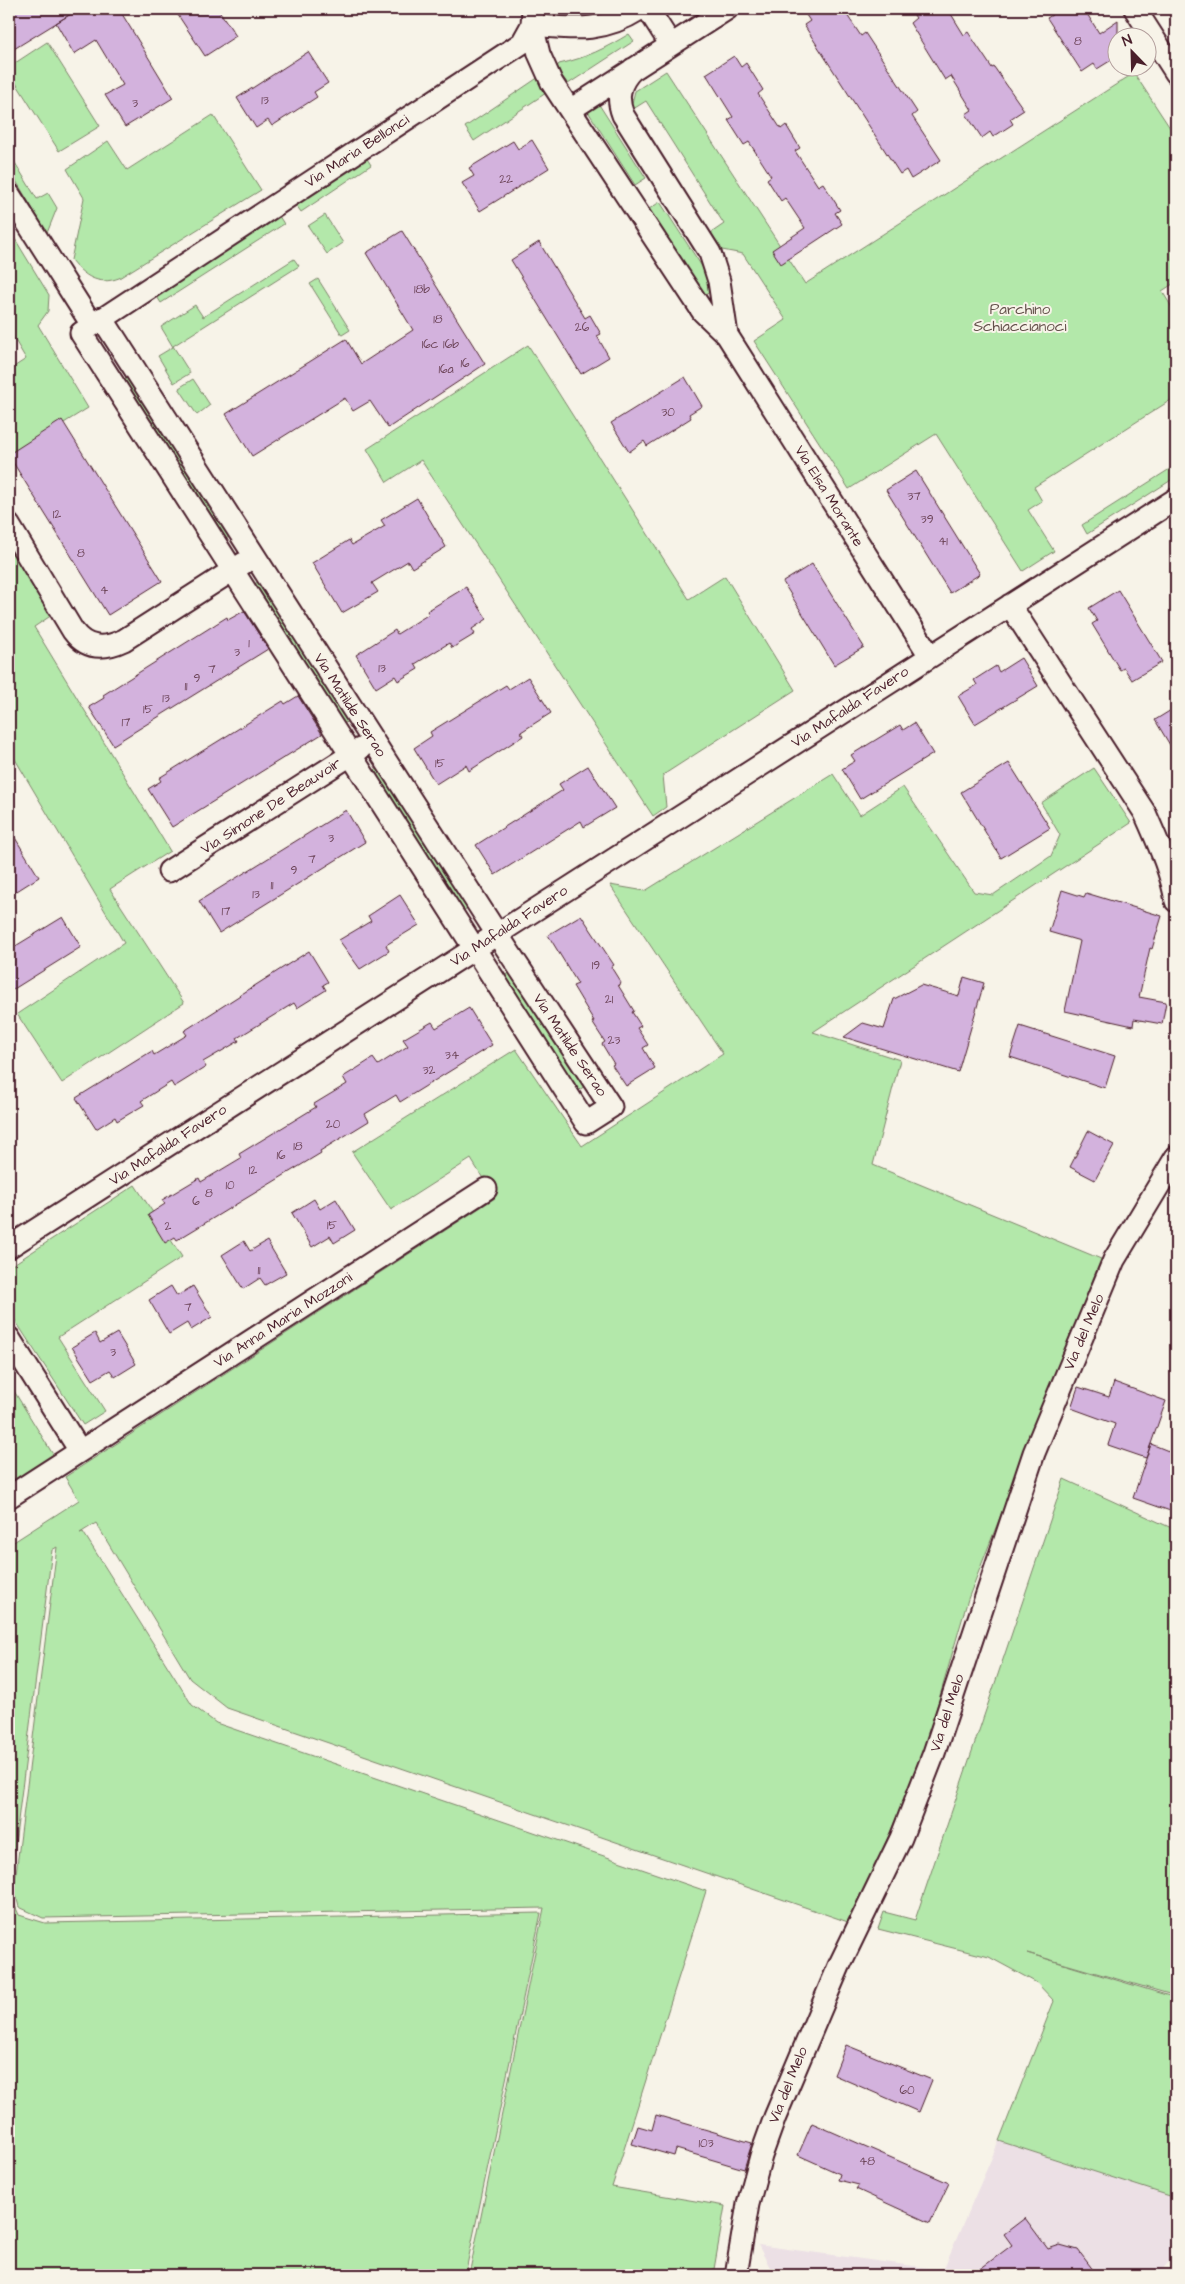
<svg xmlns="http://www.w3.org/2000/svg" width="1185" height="2284" font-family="'Architects Daughter',sans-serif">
  <rect width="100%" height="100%" fill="#f7f3e8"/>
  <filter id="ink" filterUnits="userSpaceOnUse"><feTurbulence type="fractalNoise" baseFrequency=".02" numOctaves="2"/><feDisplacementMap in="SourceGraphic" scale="10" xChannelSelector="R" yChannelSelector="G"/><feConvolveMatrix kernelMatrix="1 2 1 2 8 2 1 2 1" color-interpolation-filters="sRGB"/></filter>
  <g filter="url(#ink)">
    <!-- built -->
    <path fill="#ece0e5" d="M 999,2141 L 1176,2198 L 1176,2253 L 1158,2275 L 774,2275 L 758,2245 L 943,2270 Z"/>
    <!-- green -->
    <path fill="#b3e8aa" stroke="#7e846a" d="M 572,9 L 616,9 C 601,17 589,13 572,9 Z
      M 629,34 L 634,41 L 568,84 L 556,68 L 559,64 C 586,58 606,48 629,34 Z
      M 47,42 L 100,126 L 59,151 L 9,72 L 9,67 Z
      M 666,71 L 805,284 L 1134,73 L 1176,137 L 1176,282 L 1162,291 L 1176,314 L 1176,401 L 1174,398 L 1034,487 L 1042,501 L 1028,510 L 1054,551 L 1023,571 L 936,434 L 849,489 L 754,341 L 786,320 L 743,254 L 717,249 L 708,235 L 724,224 L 646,101 L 630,111 L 635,91 Z
      M 539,77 L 549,91 L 474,141 L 465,127 Z
      M 598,103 L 646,178 L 635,185 L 587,110 Z
      M 213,115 L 261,190 L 119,278 C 98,286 84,276 71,260 L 84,198 L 67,169 L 108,141 L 127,170 Z
      M 9,153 L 37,199 L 48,193 L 57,208 L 47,233 L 9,169 Z
      M 364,154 L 371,165 L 301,212 L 294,202 Z
      M 660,202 L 716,288 L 705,295 L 649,209 Z
      M 277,213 L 284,224 L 161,303 L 154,292 Z
      M 325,215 L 343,243 L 327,254 L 308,226 Z
      M 9,229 L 49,295 L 48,311 L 38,325 L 88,408 L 9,457 L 9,370 L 26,359 L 9,330 Z
      M 294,259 L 299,266 L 173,346 L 190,373 L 174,383 L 158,356 L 173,347 L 161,327 L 195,305 L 203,317 Z
      M 318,279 L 350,330 L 342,335 L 310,284 Z
      M 528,345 L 689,599 L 725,576 L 795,690 L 663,775 L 666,807 L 653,816 L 421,460 L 387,482 L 367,449 Z
      M 132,374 L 234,533 L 222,542 L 119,382 Z
      M 193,379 L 210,405 L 197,415 L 179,388 Z
      M 1176,465 L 1176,477 L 1087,534 L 1082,525 Z
      M 9,545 L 52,615 L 34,627 L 170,851 L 110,889 L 184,1003 L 62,1083 L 17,1014 L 124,943 L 9,749 Z
      M 261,580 L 350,720 L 337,728 L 248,588 Z
      M 381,767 L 469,907 L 456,915 L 367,775 Z
      M 1094,768 L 1131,823 L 813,1032 L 900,1060 L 873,1165 L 1101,1259 L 968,1599 L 922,1758 L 851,1923 L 227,1708 L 190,1679 L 96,1523 L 80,1533 L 83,1532 L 192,1705 L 216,1723 L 706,1891 L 612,2187 L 725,2206 L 713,2275 L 469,2275 L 544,1908 L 43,1918 L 19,1907 L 14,1889 L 57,1547 L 52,1550 L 9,1892 L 19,1915 L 45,1923 L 541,1913 L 465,2275 L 9,2275 L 9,1545 L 79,1500 L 65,1477 L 495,1198 L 471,1159 L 391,1210 L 352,1152 L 516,1049 L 582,1146 L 723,1054 L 610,885 L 645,891 L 833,774 L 860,815 L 903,787 L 974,892 L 993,895 L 1051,856 L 1060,835 L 1041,803 Z
      M 513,970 L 588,1084 L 576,1092 L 501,978 Z
      M 135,1185 L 182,1257 L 58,1337 L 105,1411 L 83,1425 L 9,1311 L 9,1267 Z
      M 9,1383 L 54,1456 L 9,1484 Z
      M 1064,1479 L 1176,1530 L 1176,1996 L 1027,1953 L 1176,1998 L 1176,2198 L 999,2141 L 1054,2001 L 1037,1983 L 989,1957 L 878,1929 L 884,1912 L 915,1920 Z"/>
    <!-- building -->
    <path fill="#d3b2dd" stroke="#4a1f2b" d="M 9,9 L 79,9 L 9,52 Z
      M 79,9 L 119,9 L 173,98 L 125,127 L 105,95 L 123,85 L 96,40 L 74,54 L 56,23 Z
      M 174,9 L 218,9 L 236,36 L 205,56 Z
      M 802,9 L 843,9 L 861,36 L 865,33 L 917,112 L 912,116 L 941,160 L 911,179 L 906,170 L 900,174 L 804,25 L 810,21 Z
      M 910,9 L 948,9 L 964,35 L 968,32 L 992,68 L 994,67 L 1024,110 L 1010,119 L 1013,124 L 993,137 L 990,132 L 982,138 L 966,114 L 972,110 L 951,76 L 945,80 L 910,23 L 916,18 Z
      M 1048,9 L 1084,9 L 1099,33 L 1118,20 L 1118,56 L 1097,69 L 1094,64 L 1082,72 L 1047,18 L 1052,15 Z
      M 308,52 L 328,83 L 314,92 L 317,97 L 272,126 L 268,120 L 256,128 L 237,98 Z
      M 734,56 L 741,67 L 746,63 L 763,90 L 758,94 L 781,129 L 786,125 L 800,148 L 795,151 L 818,186 L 823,183 L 840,210 L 835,213 L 842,224 L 781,264 L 772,250 L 805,228 L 785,198 L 781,201 L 767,179 L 771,176 L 749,142 L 744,145 L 728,120 L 733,117 L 706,74 Z
      M 532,140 L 549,168 L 480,211 L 462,183 L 474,176 L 469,168 L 513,141 L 518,149 Z
      M 402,231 L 485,364 L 388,428 L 370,401 L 353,411 L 345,398 L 252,456 L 226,414 L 346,339 L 361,364 L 413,330 L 366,253 Z
      M 539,242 L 585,318 L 590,315 L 601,334 L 597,336 L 609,357 L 581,374 L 511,260 Z
      M 685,377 L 702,406 L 689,414 L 691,418 L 647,446 L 644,441 L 629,452 L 611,423 Z
      M 62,420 L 162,581 L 108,615 L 9,456 L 9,454 Z
      M 916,471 L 980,574 L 950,593 L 886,490 Z
      M 417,498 L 446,547 L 412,568 L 408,561 L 372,583 L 378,592 L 342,613 L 312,563 L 349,540 L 352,545 L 385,526 L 381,520 Z
      M 812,564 L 864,647 L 834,665 L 783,582 Z
      M 466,587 L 487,619 L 472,629 L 475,634 L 452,648 L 449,643 L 415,664 L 418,669 L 398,681 L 395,676 L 376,688 L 356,655 L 395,630 L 397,634 L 429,614 L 427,611 Z
      M 1118,590 L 1162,662 L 1132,680 L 1124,668 L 1120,670 L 1092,624 L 1097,621 L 1089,608 Z
      M 244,611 L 268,649 L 113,745 L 89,707 L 104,698 L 103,695 L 227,617 L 228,620 Z
      M 1021,658 L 1038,686 L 975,724 L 958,696 L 977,685 L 974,680 L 996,666 L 999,672 Z
      M 528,677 L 551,713 L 521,732 L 523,736 L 469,771 L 466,765 L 436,784 L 414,748 L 432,736 L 430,732 L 506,685 L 509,689 Z
      M 298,696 L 322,734 L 172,827 L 148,789 L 161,781 L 159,778 L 283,701 L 285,704 Z
      M 1176,707 L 1176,755 L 1155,720 Z
      M 914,723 L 933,754 L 860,799 L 842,769 L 855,761 L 851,755 L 900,725 L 903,730 Z
      M 1009,763 L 1050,828 L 1001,858 L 961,792 Z
      M 588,766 L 615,808 L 584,827 L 581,821 L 495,875 L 476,845 L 563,790 L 559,784 Z
      M 346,810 L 365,842 L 219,933 L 199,901 Z
      M 9,828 L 39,877 L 9,896 Z
      M 1062,890 L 1084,897 L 1086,893 L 1162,916 L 1152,949 L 1150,948 L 1139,997 L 1166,1002 L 1162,1024 L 1134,1019 L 1133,1026 L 1065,1011 L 1080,941 L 1049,932 Z
      M 400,895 L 419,925 L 386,945 L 389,951 L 360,969 L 339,940 L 371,921 L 368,916 Z
      M 581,915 L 614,965 L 611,967 L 621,983 L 618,985 L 634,1011 L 632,1012 L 641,1026 L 637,1028 L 648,1045 L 643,1048 L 655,1068 L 626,1086 L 612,1065 L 614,1064 L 602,1044 L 605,1042 L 592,1022 L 594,1021 L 573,986 L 578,984 L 548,935 Z
      M 63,917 L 81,947 L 9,992 L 9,950 Z
      M 309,951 L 328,982 L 323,985 L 326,990 L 297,1008 L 294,1003 L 237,1038 L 239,1041 L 203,1062 L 206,1067 L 174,1087 L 171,1082 L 141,1101 L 144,1105 L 117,1121 L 115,1117 L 96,1129 L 76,1098 L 152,1051 L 154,1055 L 187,1035 L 184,1031 Z
      M 964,977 L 984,983 L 958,1072 L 844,1037 L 863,1023 L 884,1029 L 894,999 L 921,985 L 959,996 Z
      M 469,1008 L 492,1045 L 400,1102 L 396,1095 L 365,1114 L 369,1121 L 320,1151 L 321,1153 L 177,1240 L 175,1237 L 165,1243 L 148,1215 L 165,1204 L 162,1200 L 199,1178 L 201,1182 L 241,1158 L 239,1154 L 316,1107 L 314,1104 L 347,1084 L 343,1077 L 356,1069 L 373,1058 L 378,1065 L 408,1046 L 403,1039 L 432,1022 L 436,1028 Z
      M 1020,1026 L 1115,1056 L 1105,1088 L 1010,1057 Z
      M 1088,1131 L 1114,1145 L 1095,1180 L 1070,1167 Z
      M 314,1199 L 320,1209 L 336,1199 L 355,1230 L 334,1243 L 330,1236 L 312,1247 L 292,1213 Z
      M 244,1241 L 250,1251 L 267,1241 L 286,1273 L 265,1285 L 260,1278 L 243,1289 L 222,1255 Z
      M 171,1286 L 177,1296 L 193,1286 L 212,1317 L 191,1330 L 187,1323 L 169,1334 L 149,1300 Z
      M 95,1333 L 100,1343 L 117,1333 L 136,1364 L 115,1377 L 110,1370 L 93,1380 L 72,1347 Z
      M 1114,1382 L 1166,1401 L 1146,1458 L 1108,1445 L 1115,1424 L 1071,1408 L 1078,1387 L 1109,1397 Z
      M 1151,1444 L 1176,1454 L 1176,1513 L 1133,1498 Z
      M 846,2045 L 932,2080 L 919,2112 L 834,2075 Z
      M 656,2115 L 752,2143 L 744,2169 L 676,2149 L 674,2156 L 632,2144 L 638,2126 L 652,2130 Z
      M 812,2123 L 949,2183 L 930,2223 L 856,2189 L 859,2185 L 838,2180 L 840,2174 L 798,2155 Z
      M 1025,2218 L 1048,2249 L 1060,2245 L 1078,2250 L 1097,2275 L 972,2275 L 1012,2245 L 1004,2234 Z"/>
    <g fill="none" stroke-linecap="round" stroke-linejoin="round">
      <defs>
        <path id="street" d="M 533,9 L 532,25 L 539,54 L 552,83 L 703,312 L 727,335 L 930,656
          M 648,9 L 671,45
          M 1135,9 L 1176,73
          M 532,25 C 575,29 602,33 640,9
          M 633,69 C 619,83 616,97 623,115 L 710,253 L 719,281 L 727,335
          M 570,110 L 727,9
          M 9,194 L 92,325
          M 102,318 L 497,934 L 611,1107 L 586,1123 L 81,333 L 522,43 L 532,25
          M 9,525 L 73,631 C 87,650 105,649 124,640 L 244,563
          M 1010,605 L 1145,813 C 1157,841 1171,870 1176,901
          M 169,871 L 360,749
          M 9,1247 L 1176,499
          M 9,1338 L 80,1451
          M 9,1497 L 486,1189
          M 736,2275 L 748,2204 L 761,2156 L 775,2117 L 839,1966 L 901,1838 L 934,1753 L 1034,1453 L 1114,1260 L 1176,1157"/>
      </defs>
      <!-- street casing -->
      <use href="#street" stroke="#4a1f2b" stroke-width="25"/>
      <!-- street -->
      <use href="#street" stroke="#f7f3e8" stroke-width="21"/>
    </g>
  </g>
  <g text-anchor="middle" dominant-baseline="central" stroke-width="4" stroke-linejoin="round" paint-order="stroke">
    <!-- number labels -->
    <g font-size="12" fill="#6c4458">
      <text x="1078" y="41">8</text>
      <text x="265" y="100">13</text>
      <text x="135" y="103">3</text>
      <text x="506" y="179">22</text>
      <text x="422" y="289">18b</text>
      <text x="438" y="319">18</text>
      <text x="582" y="327">26</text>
      <text x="430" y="344">16c</text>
      <text x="451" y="344">16b</text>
      <text x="465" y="363">16</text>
      <text x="446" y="369">16a</text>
      <text x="668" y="412">30</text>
      <text x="914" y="496">37</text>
      <text x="57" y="514">12</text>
      <text x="927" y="519">39</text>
      <text x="943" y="541">41</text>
      <text x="81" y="553">8</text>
      <text x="104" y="590">4</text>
      <text x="249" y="643">1</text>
      <text x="237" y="652">3</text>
      <text x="382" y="668">13</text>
      <text x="212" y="669">7</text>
      <text x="197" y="678">9</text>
      <text x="186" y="686">11</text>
      <text x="166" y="698">13</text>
      <text x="148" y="709">15</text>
      <text x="126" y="722">17</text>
      <text x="440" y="763">15</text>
      <text x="331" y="838">3</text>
      <text x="312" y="859">7</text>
      <text x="294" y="870">9</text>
      <text x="272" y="885">11</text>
      <text x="256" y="894">13</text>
      <text x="226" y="911">17</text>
      <text x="596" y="965">19</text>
      <text x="609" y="999">21</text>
      <text x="614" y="1040">23</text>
      <text x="452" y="1055">34</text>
      <text x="429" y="1070">32</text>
      <text x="333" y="1124">20</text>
      <text x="298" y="1146">18</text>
      <text x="281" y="1155">16</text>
      <text x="253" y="1170">12</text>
      <text x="230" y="1185">10</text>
      <text x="209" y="1193">8</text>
      <text x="196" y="1201">6</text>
      <text x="332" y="1225">15</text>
      <text x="168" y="1226">2</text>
      <text x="259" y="1270">11</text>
      <text x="188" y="1307">7</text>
      <text x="113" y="1352">3</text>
      <text x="907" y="2090">60</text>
      <text x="706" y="2143">103</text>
      <text x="867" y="2161">48</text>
    </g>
    <!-- street labels -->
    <g font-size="15" fill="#4a1f2b" stroke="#f7f3e8">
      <text transform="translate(357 151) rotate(-33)">Via Maria Bellonci</text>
      <text transform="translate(829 496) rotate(58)">Via Elsa Morante</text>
      <text transform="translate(350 705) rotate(57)">Via Matilde Serao</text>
      <text transform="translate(850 707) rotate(-33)">Via Mafalda Favero</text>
      <text transform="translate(271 806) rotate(-33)">Via Simone De Beauvoir</text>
      <text transform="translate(509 926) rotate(-33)">Via Mafalda Favero</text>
      <text transform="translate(570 1045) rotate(56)">Via Matilde Serao</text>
      <text transform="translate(168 1145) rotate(-33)">Via Mafalda Favero</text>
      <text transform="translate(283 1320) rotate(-33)">Via Anna Maria Mozzoni</text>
      <text transform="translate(1084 1332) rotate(-67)">Via del Melo</text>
      <text transform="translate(947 1713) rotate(-72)">Via del Melo</text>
      <text transform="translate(788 2085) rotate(-68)">Via del Melo</text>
    </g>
    <!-- park labels -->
    <g font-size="15" fill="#64514b" stroke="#f7f3e8">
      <text x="1020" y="309">Parchino<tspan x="1020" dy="17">Schiaccianoci</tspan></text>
    </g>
  </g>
  <!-- margin -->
  <rect width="1185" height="2284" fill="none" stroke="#f7f3e8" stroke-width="30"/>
  <rect x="15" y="15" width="1155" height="2254" fill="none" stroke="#4a1f2b" stroke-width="2" filter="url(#ink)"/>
  <!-- north arrow -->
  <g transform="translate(1132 52) rotate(337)"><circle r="24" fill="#f7f3e8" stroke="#b29e9c"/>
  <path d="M0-4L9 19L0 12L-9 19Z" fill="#4a1f2b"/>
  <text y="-8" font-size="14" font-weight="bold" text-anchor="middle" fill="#4a1f2b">N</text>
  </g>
</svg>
